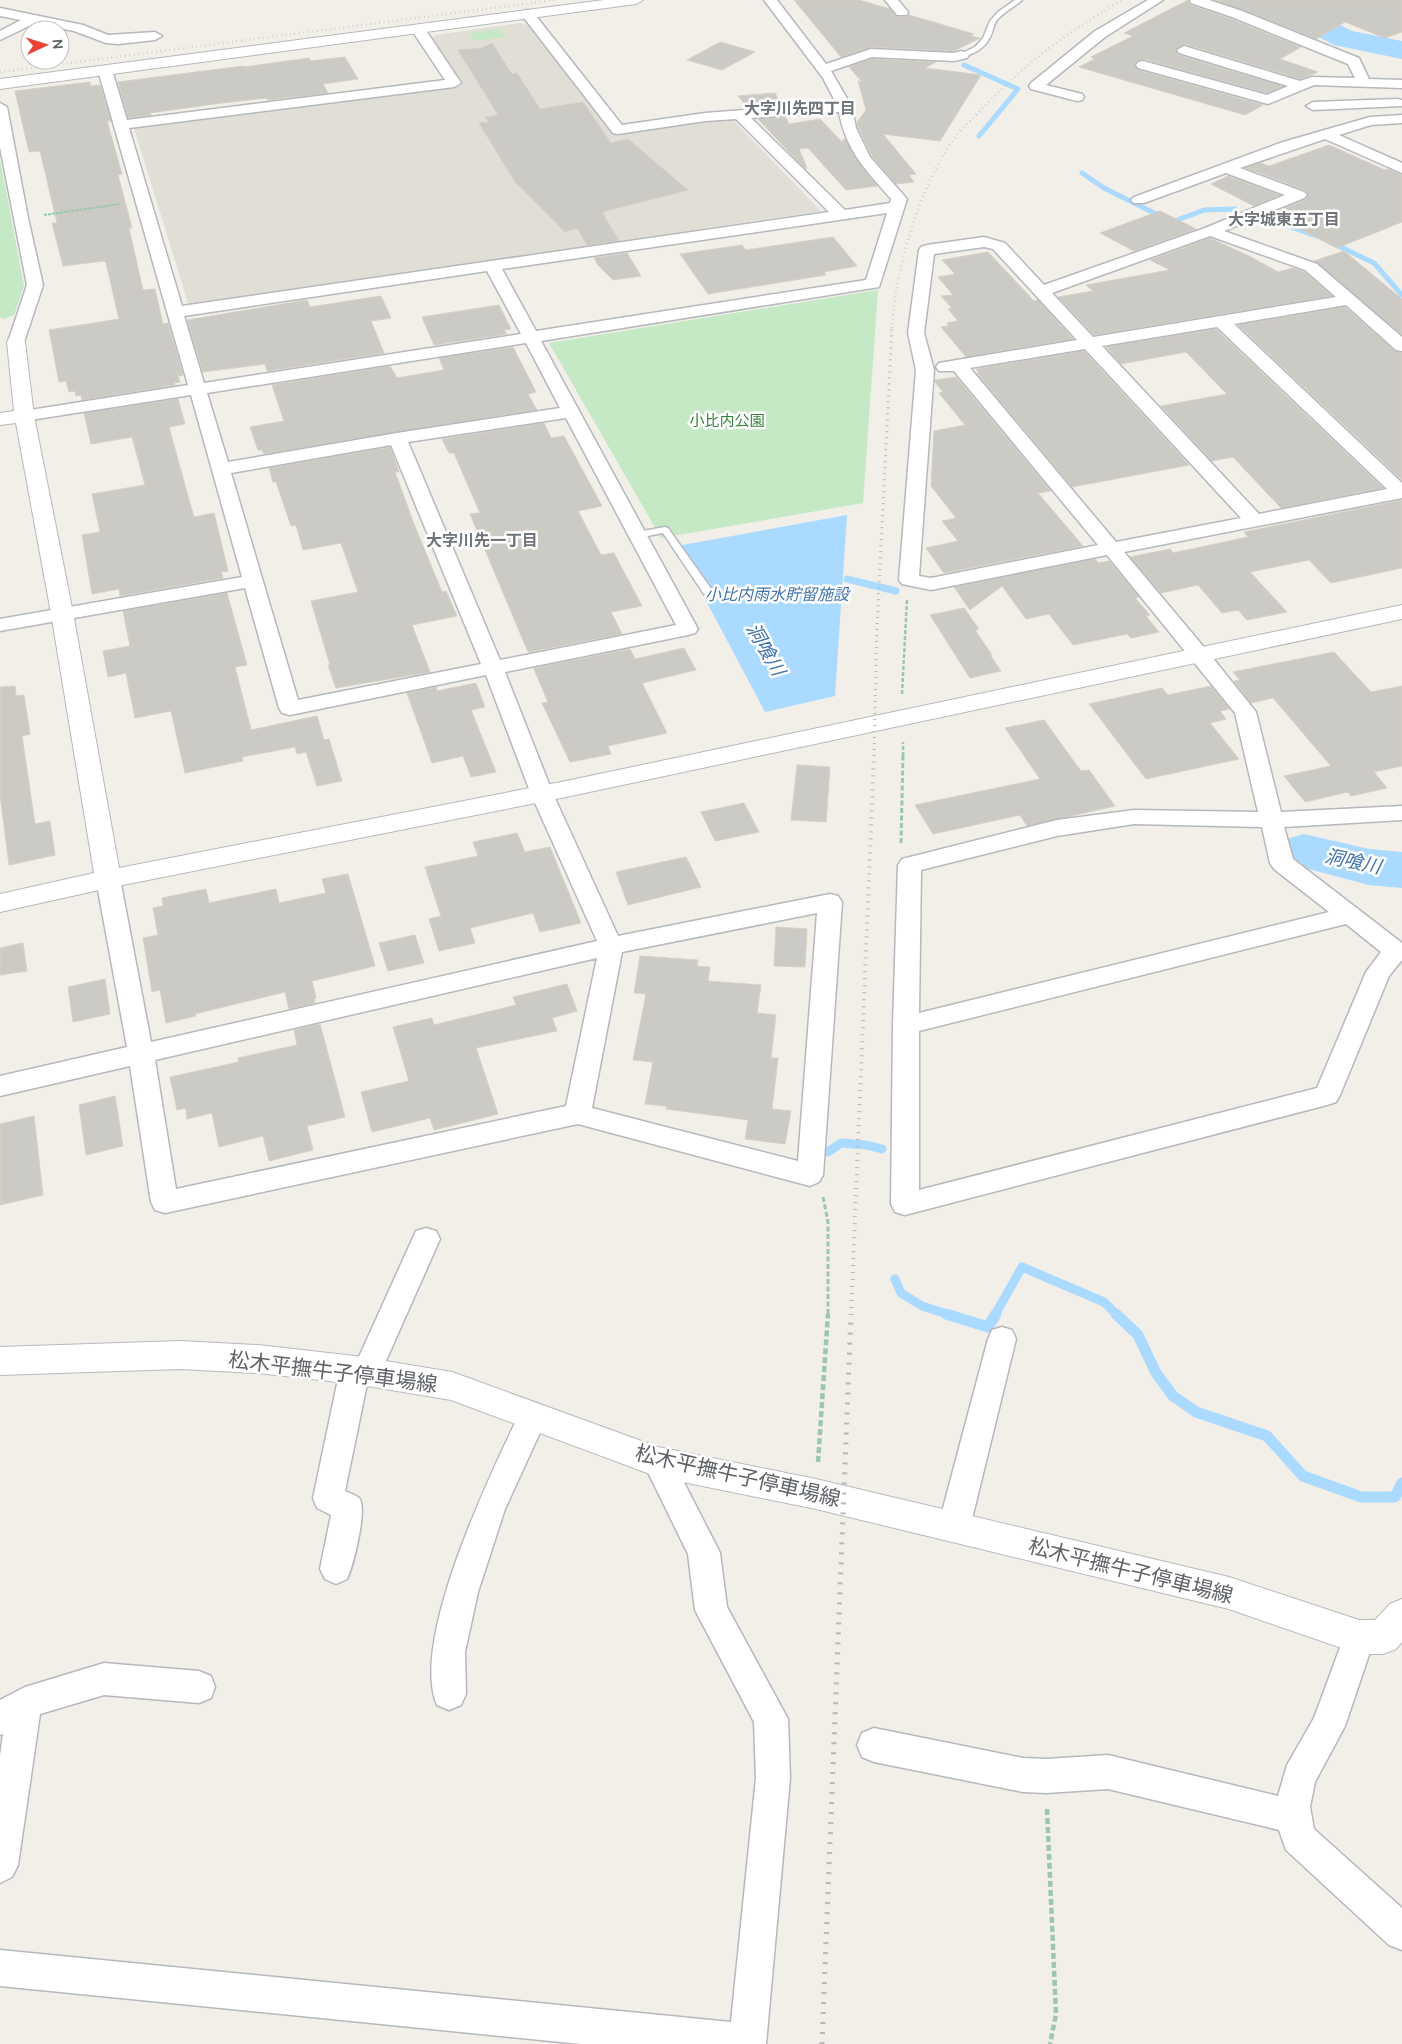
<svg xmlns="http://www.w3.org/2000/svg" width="1402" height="2044" font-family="Ubuntu,'Noto Sans JP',sans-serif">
  <rect width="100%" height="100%" fill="#f1efe8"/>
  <!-- education -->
  <path fill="#e1ded6" d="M 520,23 L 528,25 L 613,135 L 729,119 L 734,121 L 821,211 L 189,306 L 134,128 L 139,125 L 463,85 L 432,38 L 435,35 Z"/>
  <!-- green -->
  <path fill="#c5e8c5" d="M 500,29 L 505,37 L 475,41 L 469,33 Z
    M 0,159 L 24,286 L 14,315 L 4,319 L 0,317 Z
    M 878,290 L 863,503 L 661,538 L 549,343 Z"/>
  <!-- water -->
  <path fill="#aadaff" d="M 847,515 L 835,696 L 765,712 L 677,546 Z"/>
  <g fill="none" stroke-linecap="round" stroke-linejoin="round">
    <!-- stream-far3 -->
    <path stroke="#aadaff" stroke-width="5" d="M 930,47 L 950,53
      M 964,65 L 1018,89 L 979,136
      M 1082,173 L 1104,188 L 1172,222 L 1204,210 L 1235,209
      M 1267,218 L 1316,236
      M 1330,242 L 1374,263 L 1402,295"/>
    <!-- stream-far2 -->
    <path stroke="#aadaff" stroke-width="7" d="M 847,579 L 896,591"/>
    <!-- stream-far1 -->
    <path stroke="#aadaff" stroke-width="9" d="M 828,1152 L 841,1143 L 866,1145 L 882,1149
      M 895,1279 L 901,1293 L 922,1306 L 950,1315
      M 995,1315 L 1022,1267 L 1104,1302 L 1117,1315"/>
    <!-- stream -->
    <path stroke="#aadaff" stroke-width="11" d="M 946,1314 L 988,1327 L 996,1314
      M 1116,1314 L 1138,1335 L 1156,1373 L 1173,1396 L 1196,1412 L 1267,1436 L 1303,1476 L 1361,1497 L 1395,1497 L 1402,1483"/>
    <!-- river -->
    <path fill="#aadaff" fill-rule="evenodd" d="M 1267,0 L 1300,0 L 1318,14 L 1352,31 L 1402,41 L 1402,59 L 1334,45 L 1298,26 L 1271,6 Z
      M 1304,834 L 1369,849 L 1402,852 L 1402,888 L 1369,885 L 1286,863 L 1278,851 L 1286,839 Z"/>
  </g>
  <!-- building -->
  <path fill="#cccac5" stroke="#d6d1c6" d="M 794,0 L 859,0 L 890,9 L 897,17 L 907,17 L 909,15 L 974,34 L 970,36 L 980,38 L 954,51 L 871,47 L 841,57 Z
    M 1188,0 L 1190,5 L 1231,19 L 1301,47 L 1280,59 L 1318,72 L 1300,79 L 1185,44 L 1175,50 L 1178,55 L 1283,86 L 1267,93 L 1144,59 L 1138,60 L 1134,64 L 1138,70 L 1263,105 L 1245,115 L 1079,67 L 1095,59 L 1091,57 L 1133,36 L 1124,33 Z
    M 1215,0 L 1402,0 L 1402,32 L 1385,38 L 1345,22 L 1316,39 Z
    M 720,42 L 755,52 L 722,70 L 687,60 Z
    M 492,43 L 512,74 L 517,73 L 540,109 L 583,102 L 611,143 L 628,139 L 688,190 L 602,212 L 619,241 L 587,245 L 577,228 L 565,232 L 515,182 L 479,123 L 489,122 L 485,117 L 498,115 L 458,50 L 482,48 Z
    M 345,57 L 358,79 L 323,84 L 328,93 L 268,100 L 266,98 L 214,104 L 150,113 L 151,115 L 128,118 L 118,82 L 243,66 L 244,67 L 309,58 L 311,61 Z
    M 872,59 L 936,62 L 925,68 L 981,75 L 940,141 L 883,134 L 916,174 L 909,175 L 914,182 L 896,184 L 872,156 L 858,127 L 857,122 L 866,110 L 858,81 L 862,82 L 849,67 Z
    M 90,82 L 91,86 L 100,85 L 111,121 L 107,121 L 122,174 L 118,175 L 132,228 L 129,228 L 143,290 L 155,289 L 163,324 L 168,323 L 183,375 L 178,376 L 180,382 L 174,383 L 175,385 L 82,400 L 81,395 L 76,396 L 75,391 L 69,392 L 66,381 L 59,382 L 49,330 L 119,319 L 106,263 L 104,261 L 63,266 L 52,223 L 57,223 L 40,151 L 29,152 L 15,91 Z
    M 775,93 L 781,105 L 748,108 L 738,96 Z
    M 786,118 L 789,124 L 820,119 L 842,142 L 845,138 L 857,160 L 877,186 L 846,190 L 808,148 L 799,149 L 807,168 L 805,169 L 758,119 Z
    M 1329,145 L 1385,170 L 1388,169 L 1402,175 L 1402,222 L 1337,248 L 1270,214 L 1305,200 L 1308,194 L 1305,190 L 1246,168 L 1260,163 L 1269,166 Z
    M 1228,176 L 1280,195 L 1254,206 L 1211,184 Z
    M 1160,211 L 1196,229 L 1134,251 L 1100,233 Z
    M 833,237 L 857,266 L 824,272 L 826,275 L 708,294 L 680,254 L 742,245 L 746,250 Z
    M 1210,238 L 1251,257 L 1278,272 L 1293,268 L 1304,272 L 1332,296 L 1094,335 L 1058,297 L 1093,291 L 1086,285 L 1170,270 L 1150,260 Z
    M 1344,251 L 1402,299 L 1402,335 L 1314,261 Z
    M 988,252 L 1034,301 L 1038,300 L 1073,339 L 966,357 L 941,327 L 949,326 L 947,323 L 958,321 L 948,309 L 952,308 L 941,296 L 953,295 L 938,277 L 955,274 L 942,260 Z
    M 627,253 L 641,276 L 613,280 L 598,265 L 594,258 Z
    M 381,296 L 391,318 L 371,321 L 384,353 L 267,371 L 265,364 L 203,372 L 187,320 L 307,300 L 310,307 Z
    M 499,305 L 511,329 L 504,330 L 507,334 L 434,345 L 422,317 Z
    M 1345,307 L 1395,351 L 1402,353 L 1402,480 L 1238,325 Z
    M 1216,329 L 1383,488 L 1281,508 L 1233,457 L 1212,461 L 1161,406 L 1227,394 L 1186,352 L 1121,364 L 1106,347 Z
    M 513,347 L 536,392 L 528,394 L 537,410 L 264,454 L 262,450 L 258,450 L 250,427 L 284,421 L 272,385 L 390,366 L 397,378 L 444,370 L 439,358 Z
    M 1084,351 L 1189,465 L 1072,487 L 977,373 L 979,373 L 976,369 Z
    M 956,377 L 1051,491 L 1038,493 L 1083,546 L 944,573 L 926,548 L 958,541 L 942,521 L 956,518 L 931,486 L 934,431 L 965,425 L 939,393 L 943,392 L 935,382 L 935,380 Z
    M 178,399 L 185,424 L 169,427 L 189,500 L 194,517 L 214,513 L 228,571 L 221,572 L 223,578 L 120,596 L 119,589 L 92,594 L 82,535 L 100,532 L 92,494 L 145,485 L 132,437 L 91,444 L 84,413 Z
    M 544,423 L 551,438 L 564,436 L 602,506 L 578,511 L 601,555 L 614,553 L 642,606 L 611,612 L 622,634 L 528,652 L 470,514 L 480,513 L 454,453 L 449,453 L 442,439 Z
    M 390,447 L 399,472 L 395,472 L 414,524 L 442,592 L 446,591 L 457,616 L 412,625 L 430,672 L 336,688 L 328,665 L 330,665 L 311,601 L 358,592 L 341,543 L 303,550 L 296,525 L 291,526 L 276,482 L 273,482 L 269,468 Z
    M 1402,500 L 1402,568 L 1331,583 L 1309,560 L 1250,572 L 1287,612 L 1247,620 L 1238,610 L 1222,613 L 1198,585 L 1161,593 L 1130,557 L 1170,549 L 1173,553 L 1248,537 L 1244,532 Z
    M 1095,559 L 1098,563 L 1109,561 L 1139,597 L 1135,598 L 1150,615 L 1146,616 L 1159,632 L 1131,638 L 1127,634 L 1073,645 L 1049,614 L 1026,619 L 1002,586 L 970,610 L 954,587 Z
    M 227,593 L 247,665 L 235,667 L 251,730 L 317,716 L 324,740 L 329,739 L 342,781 L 317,786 L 306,752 L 297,754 L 295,747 L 242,757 L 243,761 L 185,773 L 171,711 L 135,718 L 126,673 L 108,677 L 103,651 L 130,646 L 123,611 Z
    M 964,608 L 979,629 L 975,630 L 992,655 L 990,655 L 1001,671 L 970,678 L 930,615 Z
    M 684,648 L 696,670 L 642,683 L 667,733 L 608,746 L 611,754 L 570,762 L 542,703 L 548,702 L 534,669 L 535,668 L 630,649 L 635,659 Z
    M 1334,652 L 1371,692 L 1402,686 L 1402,766 L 1374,772 L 1387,788 L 1351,796 L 1348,792 L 1305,802 L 1284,776 L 1331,766 L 1273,698 L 1251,703 L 1234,681 L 1240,680 L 1233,672 Z
    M 476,683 L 485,707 L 471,710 L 496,772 L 471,777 L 463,756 L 432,763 L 407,693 L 436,687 L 437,691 Z
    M 15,686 L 16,696 L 24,695 L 30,734 L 22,736 L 35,824 L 50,821 L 55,855 L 9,865 L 0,795 L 0,687 Z
    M 1211,686 L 1229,709 L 1220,711 L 1226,719 L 1210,723 L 1239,759 L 1146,779 L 1089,704 L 1162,688 L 1168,695 Z
    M 1044,720 L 1081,771 L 1089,770 L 1115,806 L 1027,826 L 1020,815 L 933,834 L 915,805 L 1040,779 L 1005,728 Z
    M 797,765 L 830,767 L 826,822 L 791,820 Z
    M 744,803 L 759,832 L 715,841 L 701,812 Z
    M 517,833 L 525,852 L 550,847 L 581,923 L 540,932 L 533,913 L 470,928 L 475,943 L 439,951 L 429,919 L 441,916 L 425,867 L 478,856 L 473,842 Z
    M 686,857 L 701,887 L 628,905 L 616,872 Z
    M 348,874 L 375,966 L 312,981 L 316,998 L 314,999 L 315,1003 L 289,1009 L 285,992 L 195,1014 L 196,1016 L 166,1023 L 160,990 L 152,992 L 143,938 L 158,935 L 153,908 L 163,906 L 162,898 L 206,889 L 209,903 L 276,889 L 279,903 L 326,893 L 322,879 Z
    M 776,927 L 807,929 L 805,967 L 774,966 Z
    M 415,935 L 424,963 L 388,971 L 379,943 Z
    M 23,943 L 27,971 L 0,975 L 0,948 Z
    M 640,956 L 698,960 L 697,966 L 710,967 L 708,981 L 761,985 L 757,1013 L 776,1015 L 771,1058 L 778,1058 L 772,1109 L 791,1111 L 785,1144 L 745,1139 L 748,1120 L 666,1109 L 666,1106 L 645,1104 L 653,1062 L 633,1060 L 646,994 L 634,993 Z
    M 105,979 L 110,1014 L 73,1022 L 68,987 Z
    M 567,984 L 577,1011 L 552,1018 L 557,1031 L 476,1048 L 498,1114 L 434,1130 L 430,1118 L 372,1132 L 361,1092 L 409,1081 L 393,1027 L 432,1018 L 434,1025 L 516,1005 L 513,997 Z
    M 320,1024 L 345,1117 L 307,1126 L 313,1150 L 269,1161 L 263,1136 L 219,1147 L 212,1113 L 187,1119 L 186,1108 L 177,1110 L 170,1077 L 239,1062 L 238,1058 L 297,1045 L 294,1030 Z
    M 115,1096 L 123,1146 L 86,1155 L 79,1105 Z
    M 34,1116 L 43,1195 L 0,1205 L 0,1124 Z"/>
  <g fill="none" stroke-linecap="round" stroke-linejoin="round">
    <defs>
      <path id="service" d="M 1015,0 L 1022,0 C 1014,7 1004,12 997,20 C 993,25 993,33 989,39 C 985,48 970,57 960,56 L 960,54 L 975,47 L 983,38 L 990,21 L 998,12 Z
        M 665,527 L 668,528 L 712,590 L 712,594 L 704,594 L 663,533 L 637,538 L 632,535 L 637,532 Z"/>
      <path id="minor" d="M 764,0 L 777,0 L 826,64 L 871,49 L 954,53 L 962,51 L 969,55 L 967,58 L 954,61 L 872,57 L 831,71 L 852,107 L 856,128 L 870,157 L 907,199 L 879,287 L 541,341 L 698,629 L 695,633 L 688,635 L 505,672 L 553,794 L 618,936 L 830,894 L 838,896 L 842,902 L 823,1175 L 819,1182 L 810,1186 L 578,1124 L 165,1213 L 155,1210 L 151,1202 L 130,1066 L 0,1096 L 0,1076 L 127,1047 L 96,879 L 100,873 L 108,871 L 116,873 L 120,879 L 151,1042 L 597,941 L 531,794 L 486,675 L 290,715 L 282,713 L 279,708 L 245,588 L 0,631 L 0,619 L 242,577 L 191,395 L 24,421 L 18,420 L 15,416 L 18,412 L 24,411 L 188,385 L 98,70 L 105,66 L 112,70 L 127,120 L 445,80 L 411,29 L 418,25 L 423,26 L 461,83 L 454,87 L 129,128 L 182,306 L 829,212 L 736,119 L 705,121 L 618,134 L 613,133 L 521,14 L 527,10 L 532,11 L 622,125 L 705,113 L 836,103 L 823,78 ZM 839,112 C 846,151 866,170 891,199 L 890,203 L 845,210 L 751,118 ZM 887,213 L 866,280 L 536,331 L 502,269 ZM 487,271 L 521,334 L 204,383 L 184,316 ZM 526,343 L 560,408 L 397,433 L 228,462 L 207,393 ZM 566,418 L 676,625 L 500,660 L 408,442 ZM 391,445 L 481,664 L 298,700 L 231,473 ZM 817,913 L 798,1161 L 592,1108 L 622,952 ZM 597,958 L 566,1106 L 176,1189 L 155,1060 Z
        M 885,0 L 898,0 L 908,12 L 907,15 L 897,15 Z
        M 1148,0 L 1163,0 L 1105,37 L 1046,85 L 1082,94 L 1084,97 L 1082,100 L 1077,101 L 1031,89 L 1029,86 L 1031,83 L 1095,31 Z
        M 1190,0 L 1209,0 L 1242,11 L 1359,58 L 1369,79 L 1402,80 L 1402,88 L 1314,85 L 1268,104 L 1138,68 L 1136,65 L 1138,62 L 1143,61 L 1267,95 L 1288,86 L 1179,53 L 1177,50 L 1184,46 L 1300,81 L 1312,77 L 1355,78 L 1348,64 L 1232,17 L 1191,3 Z
        M 0,8 L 83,25 L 108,35 L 155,32 L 162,36 L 155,40 L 118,44 L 106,43 L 74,31 L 35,23 L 0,40 L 0,31 L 21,20 L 0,16 Z
        M 1397,99 L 1402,100 L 1402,106 L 1313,110 L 1306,106 L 1313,102 Z
        M 0,103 L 7,107 L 28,218 L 43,285 L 24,342 L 22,346 L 10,346 L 8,342 L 27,285 L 0,147 Z
        M 1402,115 L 1402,123 L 1371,125 L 1339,135 L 1402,163 L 1402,173 L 1325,139 L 1240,168 L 1304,192 L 1307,195 L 1304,198 L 1224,231 L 1317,264 L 1402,337 L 1402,351 L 1396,350 L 1346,305 L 1234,324 L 1402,483 L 1402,498 L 1124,552 L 1208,652 L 1256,712 L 1281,812 L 1402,806 L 1402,820 L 1284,827 L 1293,859 L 1402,943 L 1402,960 L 1389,976 L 1340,1095 L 1336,1102 L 1327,1105 L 905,1215 L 895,1212 L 891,1204 L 893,1025 L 898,865 L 902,859 L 1057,820 L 1134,810 L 1258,812 L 1235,713 L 1107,555 L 931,590 L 902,584 L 899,580 L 916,370 L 908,333 L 919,250 L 921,247 L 927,245 L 984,237 L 1005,243 L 1044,285 L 1205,228 L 1285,195 L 1226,173 L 1144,203 L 1134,203 L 1131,200 L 1134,197 L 1283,142 L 1370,117 ZM 1210,236 L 1305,270 L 1336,297 L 1093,337 L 1052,293 ZM 984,247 L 993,249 L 1077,340 L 939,363 L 936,367 L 939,371 L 954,371 L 1098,545 L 931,578 L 919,576 L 934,370 L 924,333 L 934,254 ZM 1217,327 L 1387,489 L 1259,514 L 1102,346 ZM 1085,349 L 1241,518 L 1116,542 L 970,368 ZM 1134,824 L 1262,827 L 1270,863 L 1274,869 L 1329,912 L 919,1013 L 921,870 L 1057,836 ZM 1346,924 L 1381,952 L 1366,972 L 1317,1088 L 919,1190 L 919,1031 Z
        M 426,1228 L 436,1231 L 440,1239 L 377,1381 L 367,1384 L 345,1491 C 349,1493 356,1495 359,1498 C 368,1508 353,1567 347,1579 L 336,1584 L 325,1579 L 320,1569 L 331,1515 L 317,1508 L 313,1498 L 340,1370 L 345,1361 L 355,1358 L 358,1359 L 416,1231 Z
        M 1002,1327 L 1012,1330 L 1016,1339 L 970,1527 L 965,1537 L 954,1541 L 943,1537 L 938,1527 L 988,1339 L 992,1330 Z
        M 533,1402 L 543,1406 L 548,1415 L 505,1509 L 478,1592 L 465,1652 L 466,1694 L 461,1705 L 449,1710 L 437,1705 C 409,1640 493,1469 523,1406 Z
        M 658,1449 L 669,1453 L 715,1543 L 720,1553 L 727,1607 L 788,1719 L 790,1778 L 766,2044 L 581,2044 L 0,1986 L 0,1950 L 731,2022 L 756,1778 L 754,1722 L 695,1610 L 688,1554 L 643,1462 L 647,1453 Z
        M 1359,1622 L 1370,1626 L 1375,1637 L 1345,1726 L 1315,1782 L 1310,1807 L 1314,1829 L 1402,1908 L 1402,1950 L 1389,1945 L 1286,1850 L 1279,1830 L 1108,1789 L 1046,1793 L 1023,1792 L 874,1762 L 862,1757 L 857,1745 L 862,1733 L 874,1728 L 1023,1758 L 1046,1759 L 1108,1755 L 1278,1796 L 1287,1765 L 1314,1718 L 1348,1626 Z
        M 104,1663 L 199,1671 L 211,1676 L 215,1687 L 211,1698 L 199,1703 L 104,1695 L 40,1714 L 18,1865 L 12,1877 L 0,1883 L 0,1756 L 3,1734 L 0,1735 L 0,1700 L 25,1687 Z"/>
      <path id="tertiary" d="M 604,0 L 643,0 L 636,4 L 0,89 L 0,79 Z
        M 16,336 L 23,338 L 25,342 L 34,416 L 73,613 L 119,868 L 566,781 L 1402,605 L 1402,619 L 566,797 L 108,888 L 0,912 L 0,894 L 94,873 L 51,613 L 16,423 L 0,425 L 0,413 L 14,411 L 7,342 L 9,338 Z"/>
      <path id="secondary" d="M 180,1341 L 258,1345 L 355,1356 L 452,1372 L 658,1447 L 816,1479 L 1229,1577 L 1359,1620 L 1375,1620 L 1390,1604 L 1402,1599 L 1402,1642 L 1396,1649 L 1383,1654 L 1359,1654 L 1229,1609 L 816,1509 L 658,1477 L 451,1400 L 355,1384 L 258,1373 L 180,1369 L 0,1375 L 0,1347 Z"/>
    </defs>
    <!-- service casing -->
    <use href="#service" stroke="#b5b8bc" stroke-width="3"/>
    <!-- minor casing -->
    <use href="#minor" stroke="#b5b8bc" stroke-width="3"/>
    <!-- tertiary casing -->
    <use href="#tertiary" stroke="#b5b8bc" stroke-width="2"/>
    <!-- secondary casing -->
    <use href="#secondary" stroke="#b6babf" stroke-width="2"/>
    <!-- path-far3 -->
    <path stroke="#9cc7a9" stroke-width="2" stroke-dasharray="3 1" stroke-linecap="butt" d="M 44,215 L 120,204"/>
    <!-- path-far2 -->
    <path stroke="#9cc7a9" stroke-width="2.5" stroke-dasharray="4 2" stroke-linecap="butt" d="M 902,694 L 907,600
      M 903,756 L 903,742"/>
    <!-- path-far1 -->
    <path stroke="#9cc7a9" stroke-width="3" stroke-dasharray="5 2.5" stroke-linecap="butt" d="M 901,843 L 903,755
      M 823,1197 L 828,1222 L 828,1315"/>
    <!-- path -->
    <path stroke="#9cc7a9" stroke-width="4.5" stroke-dasharray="6 3" stroke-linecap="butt" d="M 818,1462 L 828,1314
      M 1047,1809 L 1056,2014 L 1050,2044"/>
    <!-- service -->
    <use href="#service" fill="#fff" fill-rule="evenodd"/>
    <!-- minor -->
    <use href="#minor" fill="#fff" fill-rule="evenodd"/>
    <!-- tertiary -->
    <use href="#tertiary" fill="#fff" fill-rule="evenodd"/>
    <!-- secondary -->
    <use href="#secondary" fill="#fff" fill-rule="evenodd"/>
    <!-- rail-far3 -->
    <path stroke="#b6b7b8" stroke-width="2.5" stroke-dasharray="0.5 4" stroke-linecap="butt" d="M 0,72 L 555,0
      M 892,328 C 895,269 920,184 956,136 C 962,128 970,121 977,114 C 1023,65 1065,33 1123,0"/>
    <!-- rail-far2 -->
    <path stroke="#b6b7b8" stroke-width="3" stroke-dasharray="1 5" stroke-linecap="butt" d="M 874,756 L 877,626 L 892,327"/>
    <!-- rail-far1 -->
    <path stroke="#b6b7b8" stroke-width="4" stroke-dasharray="1 6" stroke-linecap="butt" d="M 851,1315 L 874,755"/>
    <!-- rail -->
    <path stroke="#b6b7b8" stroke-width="5" stroke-dasharray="2 8" stroke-linecap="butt" d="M 822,2044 L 851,1314"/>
  </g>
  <g text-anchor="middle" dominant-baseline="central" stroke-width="5" stroke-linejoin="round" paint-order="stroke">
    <!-- far-park labels -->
    <g font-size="15" fill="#348238" stroke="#fff">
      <text x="727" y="420">小比内公園</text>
    </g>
    <!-- far-neighbourhood labels -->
    <g font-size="16" font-weight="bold" fill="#70757a" stroke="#fff">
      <text x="800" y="108">大字川先四丁目</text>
      <text x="1284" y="219">大字城東五丁目</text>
      <text x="482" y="540">大字川先一丁目</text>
    </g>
    <!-- far-water labels -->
    <g font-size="16" font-style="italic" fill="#4174aa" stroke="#fff">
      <text x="777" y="594">小比内雨水貯留施設</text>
    </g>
    <!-- water labels -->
    <g font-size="19" font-style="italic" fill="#4174aa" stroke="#fff">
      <text transform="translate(766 649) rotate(60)">洞喰川</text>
      <text transform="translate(1353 861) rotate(12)">洞喰川</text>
    </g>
    <!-- near-street labels -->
    <g font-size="21" fill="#5f6368" stroke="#fff">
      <text transform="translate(333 1371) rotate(7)">松木平撫牛子停車場線</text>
      <text transform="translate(738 1475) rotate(13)">松木平撫牛子停車場線</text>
      <text transform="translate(1131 1570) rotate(14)">松木平撫牛子停車場線</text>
    </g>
  </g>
  <!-- north arrow -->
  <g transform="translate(45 45) rotate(86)"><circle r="24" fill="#ffffff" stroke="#bfc1c3"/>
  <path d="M0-4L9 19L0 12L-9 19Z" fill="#ea4335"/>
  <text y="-8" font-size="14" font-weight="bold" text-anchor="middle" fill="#5f6368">N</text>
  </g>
</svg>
